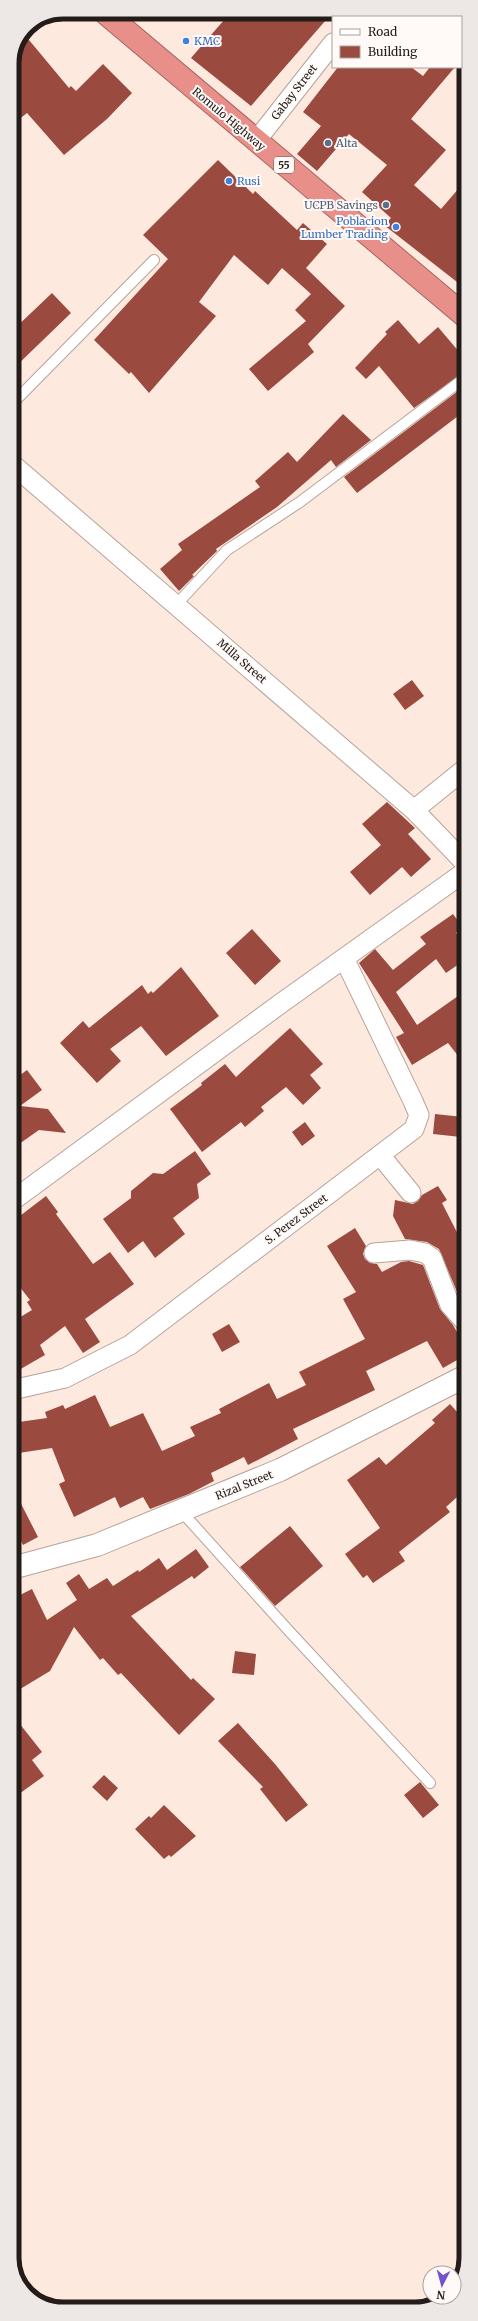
<svg xmlns="http://www.w3.org/2000/svg" width="478" height="2321" font-family="Merriweather,serif">
  <rect width="100%" height="100%" fill="#fee9df"/>
  <!-- building -->
  <path fill="#9a4a3f" d="M 231,12 L 333,12 L 251,106 L 191,58 Z
    M 24,34 L 69,88 L 71,86 L 76,91 L 103,64 L 132,93 L 107,119 L 64,155 L 27,113 L 12,125 L 12,63 Z
    M 338,67 L 411,67 L 423,76 L 430,67 L 455,67 L 411,119 L 446,150 L 414,185 L 441,209 L 466,180 L 466,289 L 384,225 L 391,218 L 362,192 L 387,165 L 349,134 L 317,171 L 297,154 L 321,126 L 303,112 Z
    M 218,160 L 253,194 L 255,191 L 297,230 L 303,223 L 327,244 L 306,268 L 345,306 L 308,344 L 314,352 L 268,391 L 249,369 L 306,321 L 295,310 L 311,294 L 282,268 L 268,285 L 234,255 L 199,302 L 216,316 L 149,393 L 131,372 L 129,374 L 94,340 L 168,259 L 143,235 Z
    M 52,293 L 71,313 L 12,370 L 12,331 Z
    M 398,320 L 419,344 L 438,327 L 466,360 L 466,371 L 414,408 L 379,366 L 366,379 L 355,368 L 387,334 L 385,332 Z
    M 466,385 L 466,410 L 357,493 L 344,477 Z
    M 343,414 L 371,440 L 336,467 L 331,460 L 277,507 L 216,549 L 217,551 L 192,575 L 194,576 L 179,591 L 160,569 L 182,550 L 178,544 L 260,487 L 255,481 L 288,452 L 297,462 Z
    M 412,680 L 424,696 L 405,710 L 393,694 Z
    M 387,802 L 415,828 L 408,834 L 431,859 L 411,877 L 402,867 L 370,895 L 350,872 L 381,845 L 362,824 Z
    M 453,914 L 461,925 L 456,933 L 466,946 L 466,959 L 446,973 L 436,959 L 396,992 L 417,1025 L 458,996 L 466,1006 L 466,1066 L 448,1043 L 412,1065 L 396,1037 L 404,1033 L 359,963 L 375,949 L 393,970 L 426,944 L 420,937 Z
    M 252,929 L 281,961 L 255,985 L 226,953 Z
    M 181,967 L 219,1016 L 166,1056 L 141,1026 L 110,1049 L 121,1061 L 97,1083 L 60,1043 L 83,1021 L 89,1028 L 142,985 L 148,994 L 151,991 L 153,993 Z
    M 290,1028 L 323,1064 L 310,1075 L 321,1088 L 303,1105 L 286,1087 L 261,1107 L 264,1111 L 245,1127 L 241,1122 L 202,1152 L 170,1109 L 202,1085 L 201,1083 L 225,1064 L 236,1077 Z
    M 27,1070 L 42,1090 L 20,1106 L 48,1109 L 66,1133 L 39,1130 L 12,1149 L 12,1081 Z
    M 435,1114 L 463,1117 L 461,1137 L 433,1134 Z
    M 305,1122 L 315,1136 L 302,1146 L 292,1132 Z
    M 195,1151 L 211,1174 L 197,1184 L 199,1198 L 173,1218 L 185,1234 L 155,1258 L 143,1241 L 128,1253 L 103,1219 L 131,1198 L 131,1191 L 153,1173 L 163,1174 Z
    M 438,1186 L 447,1200 L 442,1203 L 466,1250 L 466,1302 L 463,1303 L 460,1299 L 439,1249 L 427,1242 L 405,1239 L 393,1216 L 395,1200 L 413,1204 L 418,1201 L 422,1195 Z
    M 46,1196 L 58,1212 L 56,1214 L 93,1264 L 110,1252 L 134,1284 L 85,1319 L 100,1342 L 83,1353 L 65,1326 L 40,1345 L 45,1355 L 12,1374 L 12,1322 L 32,1310 L 27,1302 L 30,1300 L 12,1277 L 12,1222 Z
    M 355,1228 L 366,1246 L 363,1254 L 365,1259 L 370,1263 L 377,1264 L 382,1272 L 401,1262 L 409,1261 L 423,1265 L 440,1309 L 453,1325 L 466,1348 L 466,1355 L 443,1368 L 427,1341 L 366,1371 L 375,1390 L 293,1429 L 298,1439 L 248,1465 L 244,1457 L 211,1473 L 214,1481 L 189,1494 L 150,1509 L 143,1497 L 120,1508 L 115,1497 L 74,1517 L 59,1484 L 65,1481 L 52,1448 L 12,1454 L 12,1423 L 47,1418 L 45,1412 L 63,1405 L 65,1409 L 95,1395 L 110,1427 L 143,1413 L 162,1451 L 195,1436 L 190,1427 L 221,1413 L 219,1409 L 269,1383 L 277,1399 L 306,1385 L 299,1372 L 365,1339 L 343,1299 L 356,1292 L 327,1246 Z
    M 229,1324 L 240,1342 L 222,1352 L 212,1334 Z
    M 450,1404 L 466,1422 L 466,1489 L 446,1507 L 450,1512 L 399,1552 L 405,1561 L 373,1583 L 367,1575 L 363,1578 L 345,1554 L 380,1528 L 347,1480 L 379,1457 L 386,1465 L 435,1423 L 432,1420 Z
    M 12,1486 L 38,1537 L 23,1545 L 12,1524 Z
    M 290,1526 L 323,1566 L 275,1606 L 240,1567 Z
    M 196,1549 L 209,1567 L 194,1579 L 192,1576 L 131,1616 L 191,1680 L 193,1678 L 215,1699 L 179,1735 L 121,1673 L 118,1675 L 103,1658 L 100,1660 L 74,1627 L 50,1671 L 12,1694 L 12,1599 L 32,1589 L 47,1620 L 77,1600 L 66,1583 L 79,1574 L 89,1589 L 107,1578 L 113,1586 L 138,1570 L 139,1572 L 159,1558 L 167,1570 Z
    M 235,1651 L 256,1654 L 254,1675 L 232,1673 Z
    M 12,1714 L 42,1752 L 32,1760 L 44,1776 L 12,1799 Z
    M 238,1723 L 275,1764 L 308,1805 L 286,1822 L 260,1789 L 263,1787 L 218,1741 Z
    M 104,1775 L 118,1788 L 107,1801 L 92,1787 Z
    M 420,1782 L 439,1805 L 423,1818 L 404,1795 Z
    M 164,1805 L 196,1836 L 171,1857 L 169,1855 L 164,1859 L 135,1829 L 149,1816 L 151,1818 Z"/>
  <g fill="none" stroke-linecap="round" stroke-linejoin="round">
    <defs>
      <path id="lane" d="M 12,404 L 154,260
        M 176,605 L 227,550 L 300,502 L 466,377
        M 181,1511 L 289,1631 L 430,1783"/>
      <path id="street" d="M 354,17 L 357,12
        M 256,141 L 333,43
        M 12,464 L 414,810 L 466,864
        M 414,810 L 466,768
        M 380,1155 L 411,1193
        M 12,1201 L 280,1004 L 466,871
        M 374,1253 L 410,1250 L 425,1253 L 432,1258 L 450,1305 L 466,1323
        M 12,1390 L 65,1378 L 130,1345 L 414,1129 L 419,1115 L 413,1101 L 344,958"/>
      <path id="secondary" d="M 12,1568 L 97,1545 L 280,1470 L 466,1376"/>
      <path id="highway" d="M 104,12 L 466,317"/>
    </defs>
    <!-- lane casing -->
    <use href="#lane" stroke="#b6a399" stroke-width="12"/>
    <!-- street casing -->
    <use href="#street" stroke="#b6a399" stroke-width="21"/>
    <!-- secondary casing -->
    <use href="#secondary" stroke="#b6a399" stroke-width="24"/>
    <!-- highway casing -->
    <use href="#highway" stroke="#a46761" stroke-width="24"/>
    <!-- lane -->
    <use href="#lane" stroke="#fff" stroke-width="10"/>
    <!-- street -->
    <use href="#street" stroke="#fff" stroke-width="19"/>
    <!-- secondary -->
    <use href="#secondary" stroke="#fff" stroke-width="22"/>
    <!-- highway -->
    <use href="#highway" stroke="#e98f89" stroke-width="22"/>
  </g>
  <!-- markers -->
  <g fill="#3f7fe0" stroke="#fffaf8" stroke-width="1.5">
    <circle cx="186" cy="41" r="4"/>
    <circle cx="229" cy="181" r="4"/>
    <circle cx="396" cy="227" r="4"/>
  </g>
  <g fill="#5c6f8a" stroke="#fffaf8" stroke-width="1.5">
    <circle cx="328" cy="143" r="4"/>
    <circle cx="386" cy="205" r="4"/>
  </g>
  <g text-anchor="middle" dominant-baseline="central" stroke-width="4" stroke-linejoin="round" paint-order="stroke">
    <!-- shield labels -->
    <rect fill="#fffaf8" stroke="#655f5b" stroke-width="1" x="274" y="157" width="20" height="16" rx="3"/>
    <g font-size="10" font-weight="bold" fill="#231c18">
      <text x="284" y="165">55</text>
    </g>
    <!-- shop labels -->
    <g font-size="11" fill="#366cbe" stroke="#fffaf8" text-anchor="start">
      <text x="194" y="41">KMC</text>
      <text x="237" y="181">Rusi</text>
      <text x="388" y="221" text-anchor="end">Poblacion<tspan x="388" dy="13">Lumber Trading</tspan></text>
    </g>
    <!-- street labels -->
    <g font-size="11" fill="#231c18" stroke="#fffaf8">
      <text transform="translate(294 92) rotate(-52)">Gabay Street</text>
      <text transform="translate(229 119) rotate(40)">Romulo Highway</text>
      <text transform="translate(242 661) rotate(41)">Milla Street</text>
      <text transform="translate(296 1219) rotate(-37)">S. Perez Street</text>
      <text transform="translate(244 1485) rotate(-22)">Rizal Street</text>
    </g>
    <!-- service labels -->
    <g font-size="11" fill="#4e5e75" stroke="#fffaf8" text-anchor="start">
      <text x="336" y="143">Alta</text>
      <text x="378" y="205" text-anchor="end">UCPB Savings</text>
    </g>
  </g>
  <!-- crop -->
  <path d="M0 0H478V2321H0ZM63 19H415A44 44 0 0 1 459 63V2258A44 44 0 0 1 415 2302H63A44 44 0 0 1 19 2258V63A44 44 0 0 1 63 19Z" fill="#ede8e6" fill-rule="evenodd"/>
  <path fill="none" stroke="#231c18" stroke-width="5" d="M63 19H415A44 44 0 0 1 459 63V2258A44 44 0 0 1 415 2302H63A44 44 0 0 1 19 2258V63A44 44 0 0 1 63 19Z"/>
  <!-- legend -->
  <rect x="332" y="16" width="130" height="52" fill="#fffaf8" stroke="#a7a19e"/>
  <rect x="340" y="29" width="20" height="6" fill="#ffffff" stroke="#a7a19e"/>
  <text x="368" y="36" font-size="12" fill="#231c18">Road</text>
  <rect x="340" y="46" width="20" height="12" fill="#9a4a3f" stroke="#a7a19e"/>
  <text x="368" y="56" font-size="12" fill="#231c18">Building</text>
  <!-- north arrow -->
  <g transform="translate(442 2285) rotate(186)"><circle r="19" fill="#fffaf8" stroke="#a7a19e"/>
  <path d="M0-3L7 15L0 10L-7 15Z" fill="#7352cc"/>
  <text y="-6" font-size="11" font-weight="bold" text-anchor="middle" fill="#231c18">N</text>
  </g>
</svg>
